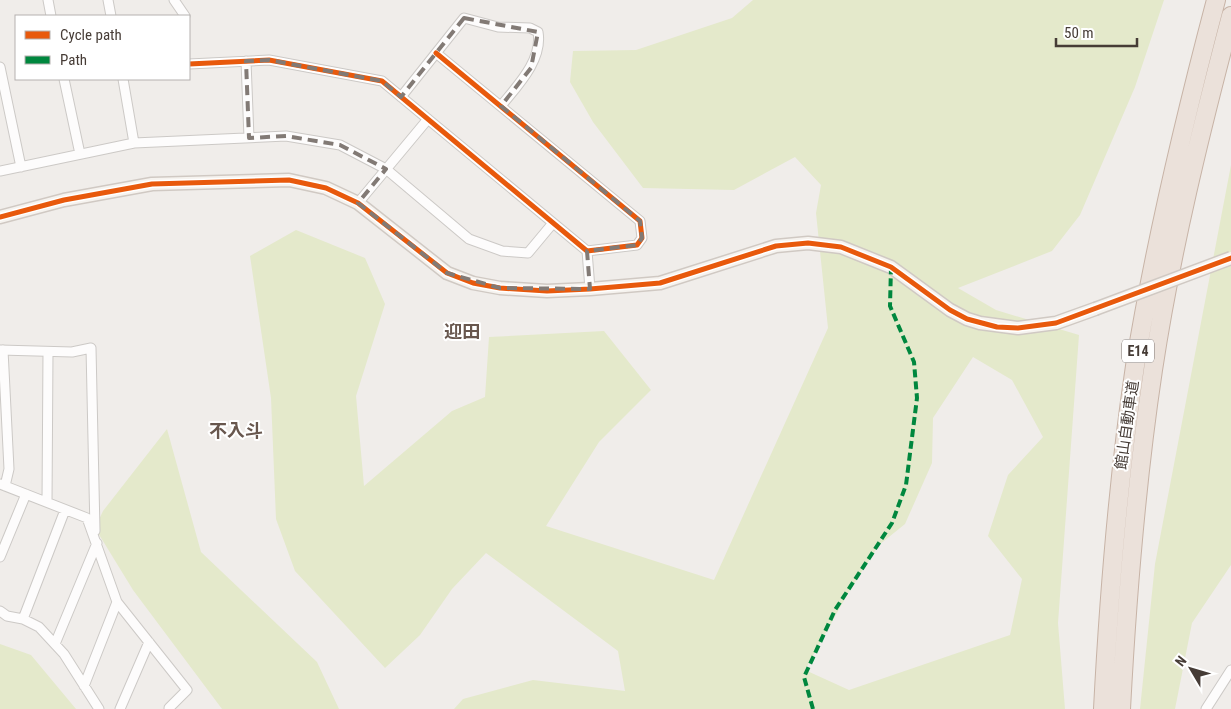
<svg xmlns="http://www.w3.org/2000/svg" width="1231" height="709" font-family="'Roboto Condensed','Noto Sans JP',sans-serif">
  <rect width="100%" height="100%" fill="#f0edea"/>
  <!-- green -->
  <path fill="#e4e9cb" fill-rule="evenodd" d="M 753,0 L 1164,0 L 1135,87 L 1080,215 L 1052,251 L 958,288 L 996,310 L 1079,335 L 1058,623 L 1065,709 L 454,709 L 463,699 L 533,680 L 625,691 L 618,651 L 486,553 L 452,589 L 420,635 L 385,668 L 295,571 L 276,519 L 271,398 L 250,256 L 296,230 L 365,258 L 385,304 L 356,396 L 364,486 L 452,411 L 485,397 L 489,337 L 604,331 L 651,390 L 599,442 L 546,526 L 714,580 L 828,328 L 816,213 L 821,185 L 795,157 L 734,190 L 643,188 L 593,122 L 570,82 L 573,51 L 636,50 L 732,18 ZM 973,357 L 1012,380 L 1043,437 L 1008,475 L 988,536 L 1022,579 L 1010,635 L 849,690 L 805,670 L 847,595 L 879,545 L 905,524 L 932,463 L 933,418 Z
    M 1231,165 L 1231,565 L 1192,623 L 1175,709 L 1140,709 L 1155,564 Z
    M 167,429 L 201,552 L 317,662 L 339,709 L 222,709 L 133,590 L 95,528 L 103,511 Z
    M 0,644 L 31,655 L 76,709 L 0,709 Z"/>
  <g fill="none" stroke-linecap="round" stroke-linejoin="round">
    <defs>
      <path id="street" d="M 48,0 L 51,16
        M 108,0 L 111,16
        M 174,0 L 185,16
        M 246,61 L 249,138
        M 189,64 L 269,60 L 382,81 L 587,251 L 637,245 L 642,238 L 640,221 L 436,53
        M 0,67 L 21,167
        M 64,79 L 80,154
        M 123,79 L 134,143
        M 401,97 L 464,18 L 498,27 L 530,28 L 538,32 C 543,60 517,86 501,106
        M 0,171 L 134,143 L 286,136 L 340,145 L 386,169 L 469,239 L 502,251 L 528,253 L 553,223
        M 358,203 L 428,119
        M 587,251 L 590,289
        M 0,350 L 72,352 L 91,348 L 95,531
        M 3,350 L 9,469 L 5,486
        M 0,484 L 87,518 L 117,602 L 187,690 L 169,708
        M 47,502 L 48,352
        M 0,557 L 26,494
        M 0,611 L 7,616 L 23,619 L 39,627 L 64,654 L 99,709
        M 23,619 L 65,510
        M 55,644 L 97,543
        M 84,686 L 117,602
        M 120,709 L 149,642
        M 1206,709 L 1231,670"/>
      <path id="secondary" d="M 0,217 L 64,200 L 152,184 L 289,180 L 326,188 L 358,203 L 447,273 L 473,283 L 500,288 L 547,291 L 590,289 L 660,283 L 776,246 L 808,243 L 841,247 L 891,267 L 950,310 L 967,319 L 980,323 L 1018,328 L 1056,323 L 1095,309"/>
      <path id="highway" d="M 1103,709 C 1109,594 1118,480 1135,366 C 1155,242 1184,121 1216,0
        M 1121,709 C 1127,596 1136,483 1153,370 C 1171,251 1200,133 1231,16"/>
    </defs>
    <!-- street casing -->
    <use href="#street" stroke="#ccc9c6" stroke-width="11"/>
    <!-- secondary casing -->
    <use href="#secondary" stroke="#d0c9c3" stroke-width="15"/>
    <!-- highway casing -->
    <use href="#highway" stroke="#c7b3a6" stroke-width="20"/>
    <!-- street -->
    <use href="#street" stroke="#fdfcfc" stroke-width="9"/>
    <!-- secondary -->
    <use href="#secondary" stroke="#f6f3ef" stroke-width="12"/>
    <!-- highway -->
    <use href="#highway" stroke="#ebe1da" stroke-width="18"/>
    <defs>
      <path id="secondary-bridge" d="M 1095,309 L 1231,258"/>
    </defs>
    <!-- secondary-bridge casing -->
    <use href="#secondary-bridge" stroke="#d0c9c3" stroke-width="15" stroke-linecap="butt"/>
    <!-- secondary-bridge -->
    <use href="#secondary-bridge" stroke="#f6f3ef" stroke-width="12"/>
    <!-- quiet -->
    <path stroke="#00873e" stroke-width="4" stroke-dasharray="8 4" stroke-linecap="butt" d="M 813,709 L 804,677 L 835,610 L 892,523 L 906,485 L 917,398 L 914,362 L 890,306 L 891,267"/>
    <defs>
      <path id="cycleway" d="M 189,64 L 269,60 L 382,81 L 587,251 L 637,245 L 642,238 L 640,221 L 436,53
        M 0,217 L 64,200 L 152,184 L 289,180 L 326,188 L 358,203 L 447,273 L 473,283 L 500,288 L 547,291 L 590,289 L 660,283 L 776,246 L 808,243 L 841,247 L 891,267 L 950,310 L 967,319 L 997,327 L 1018,328 L 1056,323 L 1231,258"/>
    </defs>
    <!-- cycleway casing -->
    <use href="#cycleway" stroke="#fff" stroke-width="8"/>
    <!-- cycleway -->
    <use href="#cycleway" stroke="#e8590c" stroke-width="5"/>
  </g>
  <!-- marked area -->
  <path fill="none" stroke="#827a75" stroke-width="4" stroke-dasharray="10 6" stroke-linejoin="round" d="M 464,18 L 538,32 L 531,68 L 501,106 L 640,221 L 642,238 L 637,245 L 587,251 L 590,289 L 500,288 L 447,273 L 358,203 L 386,169 L 340,145 L 286,136 L 249,138 L 246,61 L 269,60 L 382,81 L 401,97 Z"/>
  <g text-anchor="middle" dominant-baseline="central" stroke-width="4" stroke-linejoin="round" paint-order="stroke">
    <!-- shield labels -->
    <rect fill="#fff" stroke="#7e7672" stroke-width="1" x="1122" y="339.5" width="32" height="23" rx="4"/>
    <g font-size="14" font-weight="bold" fill="#463c36">
      <text x="1138" y="351">E14</text>
    </g>
    <!-- street labels -->
    <g font-size="15" fill="#463c36" stroke="#fff">
      <text transform="translate(1127 425) rotate(-82)">館山自動車道</text>
    </g>
    <!-- quarter labels -->
    <g font-size="18" font-weight="bold" fill="#68574e" stroke="#fff">
      <text x="462" y="331">迎田</text>
      <text x="236" y="430">不入斗</text>
    </g>
  </g>
  <!-- legend -->
  <rect x="15" y="15" width="175" height="65" fill="#ffffff" stroke="#b5b1af"/>
  <rect x="25" y="31" width="25" height="8" fill="#e8590c" stroke="#b5b1af"/>
  <text x="60" y="40" font-size="15" fill="#463c36">Cycle path</text>
  <rect x="25" y="56" width="25" height="8" fill="#00873e" stroke="#b5b1af"/>
  <text x="60" y="65" font-size="15" fill="#463c36">Path</text>
  <!-- north arrow -->
  <g transform="translate(1191 669) rotate(308)" stroke="#ffffff" stroke-width="4" paint-order="stroke">
  <path d="M0-4L9 19L0 12L-9 19Z" fill="#463c36"/>
  <text y="-8" font-size="14" font-weight="bold" text-anchor="middle" fill="#463c36">N</text>
  </g>
  <!-- scale -->
  <path d="M1056 38v8h81v-8" fill="none" stroke="#463c36" stroke-width="2.5"/>
  <text x="1064" y="38" font-size="15" fill="#463c36" stroke="#ffffff" stroke-width="4" paint-order="stroke">50 m</text>
</svg>
